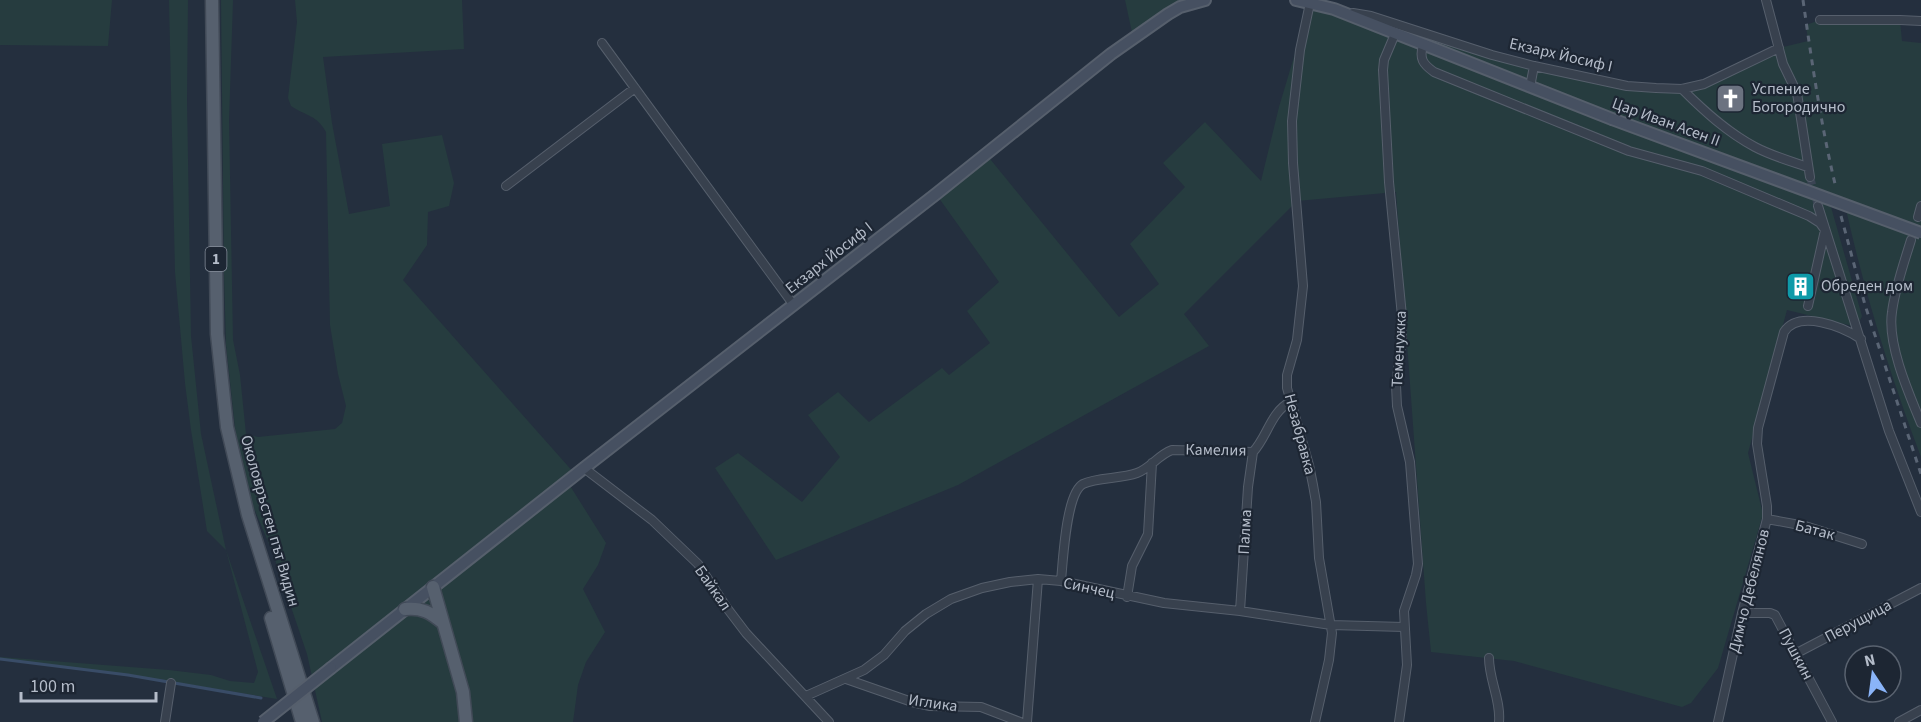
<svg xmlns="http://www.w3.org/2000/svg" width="1921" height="722" font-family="'Source Sans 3',sans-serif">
  <rect width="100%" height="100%" fill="#242f3e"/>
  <!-- green -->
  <path fill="#263c3f" d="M 0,0 L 112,0 L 108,46 L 0,45 Z
    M 169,0 L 188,0 L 187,100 L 191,336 L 201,434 L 226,550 L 277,699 L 128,675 L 0,659 L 0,657 L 169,670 L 211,675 L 230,681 L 254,683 L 258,672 L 226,550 L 207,531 L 191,430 L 185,383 L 175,272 Z
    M 221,0 L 233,0 L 229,120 L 233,340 L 240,375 L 246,434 L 258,437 L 335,429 L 342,423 L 346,406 L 338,374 L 330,325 L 326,132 C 317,115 306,116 291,106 L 288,98 L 297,22 L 295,0 L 462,0 L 464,49 L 323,57 L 332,123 L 349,214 L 390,206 L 382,144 L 442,135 L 454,183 L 449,206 L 428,212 L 427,245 L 403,280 L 575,474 L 567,481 L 606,543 L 598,565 L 583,589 L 605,632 L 586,662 L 578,685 L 573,722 L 322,722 L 307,654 L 272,551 L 250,499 L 236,437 L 226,345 L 224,275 Z
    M 1125,0 L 1180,0 L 1180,7 L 1133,37 Z
    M 1310,3 L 1492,55 L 1656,88 L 1704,84 L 1779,48 L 1808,41 L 1806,25 L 1820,20 L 1900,20 L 1902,41 L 1921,43 L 1921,457 C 1890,375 1864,291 1845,205 L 1829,200 L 1862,316 L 1857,327 L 1787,310 L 1748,453 L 1763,514 L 1718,668 L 1691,703 L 1682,707 L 1514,661 L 1431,652 L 1426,603 L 1396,192 L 1297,201 L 1184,314 L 1209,346 L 958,485 L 776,560 L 715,468 L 738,453 L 802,502 L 840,457 L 808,415 L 838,392 L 869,422 L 942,368 L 949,375 L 990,343 L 967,311 L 999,282 L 936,194 L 986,154 L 1119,317 L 1159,284 L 1130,244 L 1185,187 L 1163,163 L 1205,122 L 1261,181 L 1279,107 Z"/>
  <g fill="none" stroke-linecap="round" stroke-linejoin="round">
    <!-- stream -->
    <path stroke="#394c67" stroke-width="3" d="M 0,659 L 128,675 L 261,698"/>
    <!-- street-tunnel -->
    <path stroke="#3a4453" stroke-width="8" stroke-dasharray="8 4" stroke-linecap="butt" d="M 1810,177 L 1818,206"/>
    <defs>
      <path id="street" d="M 1766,0 L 1783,64 L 1797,93 L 1810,177
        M 1310,3 L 1300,50 L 1292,121 L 1293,163 L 1303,286 L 1297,340 L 1287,375 L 1287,388 L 1309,465 L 1313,485 L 1316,502 L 1319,558 L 1332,633 L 1329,660 L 1315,722
        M 1353,13 L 1371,16 L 1492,55 L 1534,66 L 1627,86 L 1656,88 L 1682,89 L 1704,84 L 1779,48
        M 1820,20 L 1900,20 L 1921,21
        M 1395,34 L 1384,60 L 1383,70 L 1389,182 L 1402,316 L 1402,341 L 1396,385 L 1397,406 L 1410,462 L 1418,564 L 1416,575 L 1404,611 L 1407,665 L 1399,722
        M 602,43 L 793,304
        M 1423,45 C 1419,59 1423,64 1434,72 L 1629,151 L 1702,171 L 1809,216 L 1820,223 L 1825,230 L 1808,306
        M 1530,87 L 1534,66
        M 1682,89 C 1704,111 1727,132 1755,147 C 1772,156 1790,161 1808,167
        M 506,186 L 635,88
        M 1818,206 L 1889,431 L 1921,512
        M 1918,217 L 1921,206
        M 1911,240 C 1904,263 1895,288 1892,312 C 1887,344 1909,394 1921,423
        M 584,468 L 652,520 L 698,564 L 727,608 L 746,633 L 829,722
        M 1767,519 L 1805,526 L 1862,544
        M 1061,581 C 1063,561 1066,493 1083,484 C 1097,477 1121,479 1137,473 C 1151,468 1158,455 1172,450 L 1253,452 C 1267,437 1271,412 1290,402
        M 1127,597 L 1132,566 L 1148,534 L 1152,463
        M 1240,611 L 1248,487 L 1253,452
        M 1742,613 L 1770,613 L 1775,615 L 1832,722
        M 1795,654 L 1921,588
        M 1489,658 C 1489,680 1501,700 1499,722
        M 846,679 L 912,702 L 930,706 L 981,707 L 1020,722
        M 806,696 L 864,670 L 884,655 L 905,631 L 926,614 L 951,599 L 982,588 L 1010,582 L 1038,579 L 1061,581 L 1164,603 L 1240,611 L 1331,625 L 1404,627
        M 165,722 L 171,683
        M 1027,722 L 1038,579
        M 1718,722 L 1742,613 L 1767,519 L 1767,506 L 1757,444 L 1758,428 L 1784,332 C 1799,309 1843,327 1861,339
        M 1899,722 L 1921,710"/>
      <path id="secondary" d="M 1296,0 L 1334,9 L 1612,119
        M 331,668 L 584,468 L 936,194 L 1111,54 L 1168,14 L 1180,7 L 1205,0"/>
      <path id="primary" d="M 212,0 L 217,334 L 227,427 L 248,515 L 313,722
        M 433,587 L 463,692 L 466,722
        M 405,609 C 422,607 431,613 443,623
        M 271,618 L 302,722"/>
    </defs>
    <!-- street casing -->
    <use href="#street" stroke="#565f6c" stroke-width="10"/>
    <!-- secondary casing -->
    <use href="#secondary" stroke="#565f6c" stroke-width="14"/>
    <!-- primary casing -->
    <use href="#primary" stroke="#414a57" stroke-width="15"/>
    <!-- street -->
    <use href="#street" stroke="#38414e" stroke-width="8"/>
    <!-- secondary -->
    <use href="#secondary" stroke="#465061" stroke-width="10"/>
    <!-- primary -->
    <use href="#primary" stroke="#56606e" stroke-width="12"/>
    <!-- rail -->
    <path stroke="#5a6575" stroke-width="3" stroke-dasharray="6 6" stroke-linecap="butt" d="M 1803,0 C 1812,63 1821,126 1836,188
      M 1841,216 L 1865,305 L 1921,474"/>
    <defs>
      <path id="secondary-bridge" d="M 1612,119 L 1921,233
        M 263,722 L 331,668"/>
    </defs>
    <!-- secondary-bridge casing -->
    <use href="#secondary-bridge" stroke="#565f6c" stroke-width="14" stroke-linecap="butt"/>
    <!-- secondary-bridge -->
    <use href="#secondary-bridge" stroke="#465061" stroke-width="10"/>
  </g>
  <!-- icons -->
  <defs>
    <symbol id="church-square" viewBox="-11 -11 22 22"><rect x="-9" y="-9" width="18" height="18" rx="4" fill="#6b7280" stroke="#1d2633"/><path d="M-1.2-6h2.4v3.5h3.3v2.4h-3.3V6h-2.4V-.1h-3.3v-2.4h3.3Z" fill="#fff"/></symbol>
    <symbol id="building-square" viewBox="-11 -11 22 22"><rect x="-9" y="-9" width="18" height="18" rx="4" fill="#0f9aa8" stroke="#1d2633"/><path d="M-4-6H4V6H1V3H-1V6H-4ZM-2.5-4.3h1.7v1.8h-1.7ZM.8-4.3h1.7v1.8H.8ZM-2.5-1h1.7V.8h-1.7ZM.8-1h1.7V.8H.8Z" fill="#fff"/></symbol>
  </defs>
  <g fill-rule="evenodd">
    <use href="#church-square" x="1714" y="82" width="33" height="33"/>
    <use href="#building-square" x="1784" y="270" width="33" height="33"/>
  </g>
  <g text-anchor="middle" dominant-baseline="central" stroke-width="4.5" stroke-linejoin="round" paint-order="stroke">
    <!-- shield labels -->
    <rect fill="#1d2633" stroke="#878f9c" stroke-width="1.5" x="205.5" y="247" width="21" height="24" rx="4.5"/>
    <g font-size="15" font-weight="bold" fill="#b4bcc9">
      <text x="216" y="259">1</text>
    </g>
    <!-- street labels -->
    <g font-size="16" fill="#b4bcc9" stroke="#1d2633">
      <text transform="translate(1561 55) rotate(13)">Екзарх Йосиф I</text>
      <text transform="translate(1666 122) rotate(20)">Цар Иван Асен II</text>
      <text transform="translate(829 258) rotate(-38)">Екзарх Йосиф I</text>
      <text transform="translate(1399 349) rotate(-87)">Теменужка</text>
      <text transform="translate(1300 434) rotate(75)">Незабравка</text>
      <text transform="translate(1216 450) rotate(1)">Камелия</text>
      <text transform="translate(270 521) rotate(74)">Околовръстен път Видин</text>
      <text transform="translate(1815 530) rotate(15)">Батак</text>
      <text transform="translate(1245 532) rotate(-87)">Палма</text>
      <text transform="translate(713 588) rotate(55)">Байкал</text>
      <text transform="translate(1089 588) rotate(12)">Синчец</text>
      <text transform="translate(1749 591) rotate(-76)">Димчо Дебелянов</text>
      <text transform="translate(1858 621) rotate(-28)">Перущица</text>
      <text transform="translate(1796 654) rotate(62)">Пушкин</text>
      <text transform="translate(933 703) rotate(8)">Иглика</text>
    </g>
    <!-- poi labels -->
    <g font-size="16" fill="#b4bcc9" stroke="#1d2633" text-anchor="start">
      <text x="1752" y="89">Успение<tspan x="1752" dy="18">Богородично</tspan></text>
      <text x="1821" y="286">Обреден дом</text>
    </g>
  </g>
  <!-- north arrow -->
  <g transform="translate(1873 674) rotate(347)"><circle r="28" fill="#1d2633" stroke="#59626f" stroke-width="1.5"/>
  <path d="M0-4.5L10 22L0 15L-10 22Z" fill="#8ab4f8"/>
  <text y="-9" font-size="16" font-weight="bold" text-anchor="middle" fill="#b4bcc9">N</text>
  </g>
  <!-- scale -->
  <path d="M21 692v9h135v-9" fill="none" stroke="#b4bcc9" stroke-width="3"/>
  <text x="30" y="692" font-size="18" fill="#b4bcc9" stroke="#1d2633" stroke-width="4.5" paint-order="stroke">100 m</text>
</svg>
